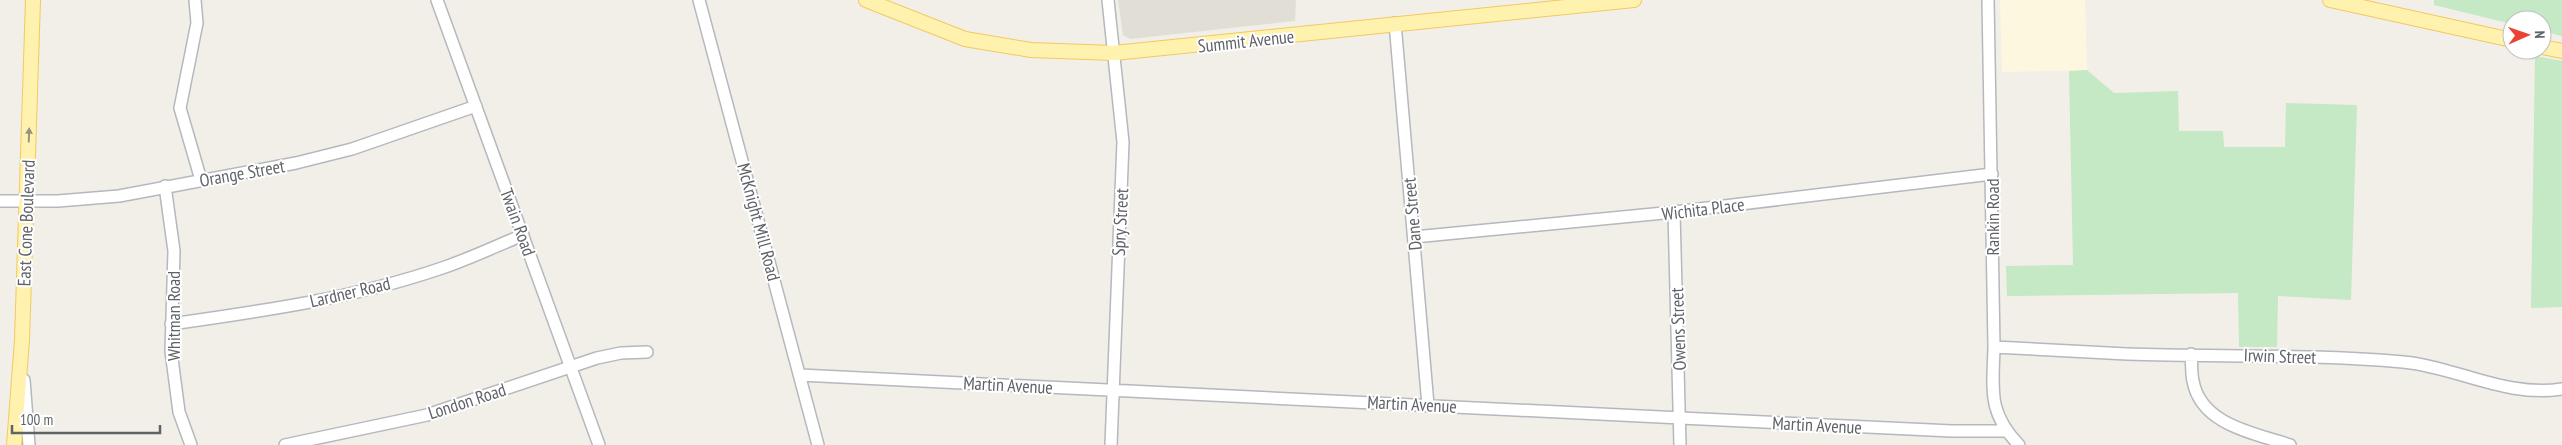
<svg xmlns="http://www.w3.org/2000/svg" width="2562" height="445" font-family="'PT Sans Narrow',sans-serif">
  <rect width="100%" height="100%" fill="#f1efe8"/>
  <!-- commercial -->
  <path fill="#fef7e0" d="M 2000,0 L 2085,0 L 2087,70 L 2002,72 Z"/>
  <!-- education -->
  <path fill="#e1ded6" d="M 1118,0 L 1296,0 L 1295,21 L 1130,39 L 1123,35 Z"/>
  <!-- green -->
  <path fill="#c5e8c5" d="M 2434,0 L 2562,0 L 2562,36 L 2542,31 L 2542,20 L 2512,20 L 2512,24 L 2434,5 Z
    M 2535,56 L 2562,61 L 2562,307 L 2531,308 Z
    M 2087,70 L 2114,93 L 2178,91 L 2179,131 L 2223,131 L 2224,147 L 2285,147 L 2286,103 L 2357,105 L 2351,300 L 2278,296 L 2277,347 L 2239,347 L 2238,293 L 2007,296 L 2006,266 L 2073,265 L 2069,71 Z"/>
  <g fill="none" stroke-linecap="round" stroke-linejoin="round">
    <defs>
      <path id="minor" d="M 195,0 L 197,23 L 180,108 L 201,180
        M 437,0 L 599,445
        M 699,0 L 818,445
        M 1108,0 L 1123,142 L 1111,445
        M 1988,0 L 1994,347 C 1993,389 1987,412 2019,445
        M 1395,23 L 1428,405
        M 165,186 L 174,251 L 171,351 L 179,412 L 191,445
        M 0,201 L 58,201 L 119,196 L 296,163 L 352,149 L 476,106
        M 1674,212 L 1680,445
        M 1414,237 L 1674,212 L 1992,174
        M 171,324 C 263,311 355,298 442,268 C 469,259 496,246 523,235
        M 1994,347 C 2039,349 2083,352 2127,354 C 2219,357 2311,354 2403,362 C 2457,367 2506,398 2562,389
        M 2191,354 C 2192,362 2191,372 2193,381 C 2201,425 2254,433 2290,445
        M 800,375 L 1681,418 L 1952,431 L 2006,431
        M 24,380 L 29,445
        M 285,445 L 427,415 L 597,358 L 621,353 L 647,352"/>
      <path id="major" d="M 866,0 L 965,39 L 1031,50 L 1114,53 L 1634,0
        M 2330,0 L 2512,40
        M 2542,47 L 2562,51
        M 14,445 L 22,340 L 33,0"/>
    </defs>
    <!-- minor casing -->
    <use href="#minor" stroke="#b5b8bc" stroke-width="14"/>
    <!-- major casing -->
    <use href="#major" stroke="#f2c960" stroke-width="16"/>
    <!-- minor -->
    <use href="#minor" stroke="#fff" stroke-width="11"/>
    <!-- major -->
    <use href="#major" stroke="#fff2af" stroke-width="14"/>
  </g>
  <!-- one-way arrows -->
  <defs><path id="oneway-solid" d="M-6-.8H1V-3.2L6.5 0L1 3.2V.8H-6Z" transform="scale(1.25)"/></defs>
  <use fill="#979581" href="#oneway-solid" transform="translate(29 135) rotate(-88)"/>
  <g text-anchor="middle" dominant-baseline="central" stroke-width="4" stroke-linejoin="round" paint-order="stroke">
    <!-- street labels -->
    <g font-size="18" fill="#5f6368" stroke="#fff">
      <text transform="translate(1246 41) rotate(-6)">Summit Avenue</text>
      <text transform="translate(242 173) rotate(-10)">Orange Street</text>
      <text transform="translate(1703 209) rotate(-7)">Wichita Place</text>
      <text transform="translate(1412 214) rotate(-95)">Dane Street</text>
      <text transform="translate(1992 217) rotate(-90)">Rankin Road</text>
      <text transform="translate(518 222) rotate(70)">Twain Road</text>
      <text transform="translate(759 222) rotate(75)">McKnight Mill Road</text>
      <text transform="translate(1120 222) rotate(-87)">Spry Street</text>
      <text transform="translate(26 223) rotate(-88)">East Cone Boulevard</text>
      <text transform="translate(350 292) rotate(-13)">Lardner Road</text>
      <text transform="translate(173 316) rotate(-90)">Whitman Road</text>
      <text transform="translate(1678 329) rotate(-92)">Owens Street</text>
      <text transform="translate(2280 356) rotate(2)">Irwin Street</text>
      <text transform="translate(1008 385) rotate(3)">Martin Avenue</text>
      <text transform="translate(467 401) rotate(-18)">London Road</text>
      <text transform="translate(1412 404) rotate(3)">Martin Avenue</text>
      <text transform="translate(1817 425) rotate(3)">Martin Avenue</text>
    </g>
  </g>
  <!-- north arrow -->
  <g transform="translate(2527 35) rotate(88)"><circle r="24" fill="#ffffff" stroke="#bfc1c3"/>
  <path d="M0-4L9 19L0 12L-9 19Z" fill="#ea4335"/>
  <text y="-8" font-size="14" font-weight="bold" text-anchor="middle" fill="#5f6368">N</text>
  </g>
  <!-- scale -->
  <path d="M12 425v8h148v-8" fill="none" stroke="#5f6368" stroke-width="2.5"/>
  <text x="20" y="425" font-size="15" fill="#5f6368" stroke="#ffffff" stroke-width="4" paint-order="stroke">100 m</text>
</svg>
